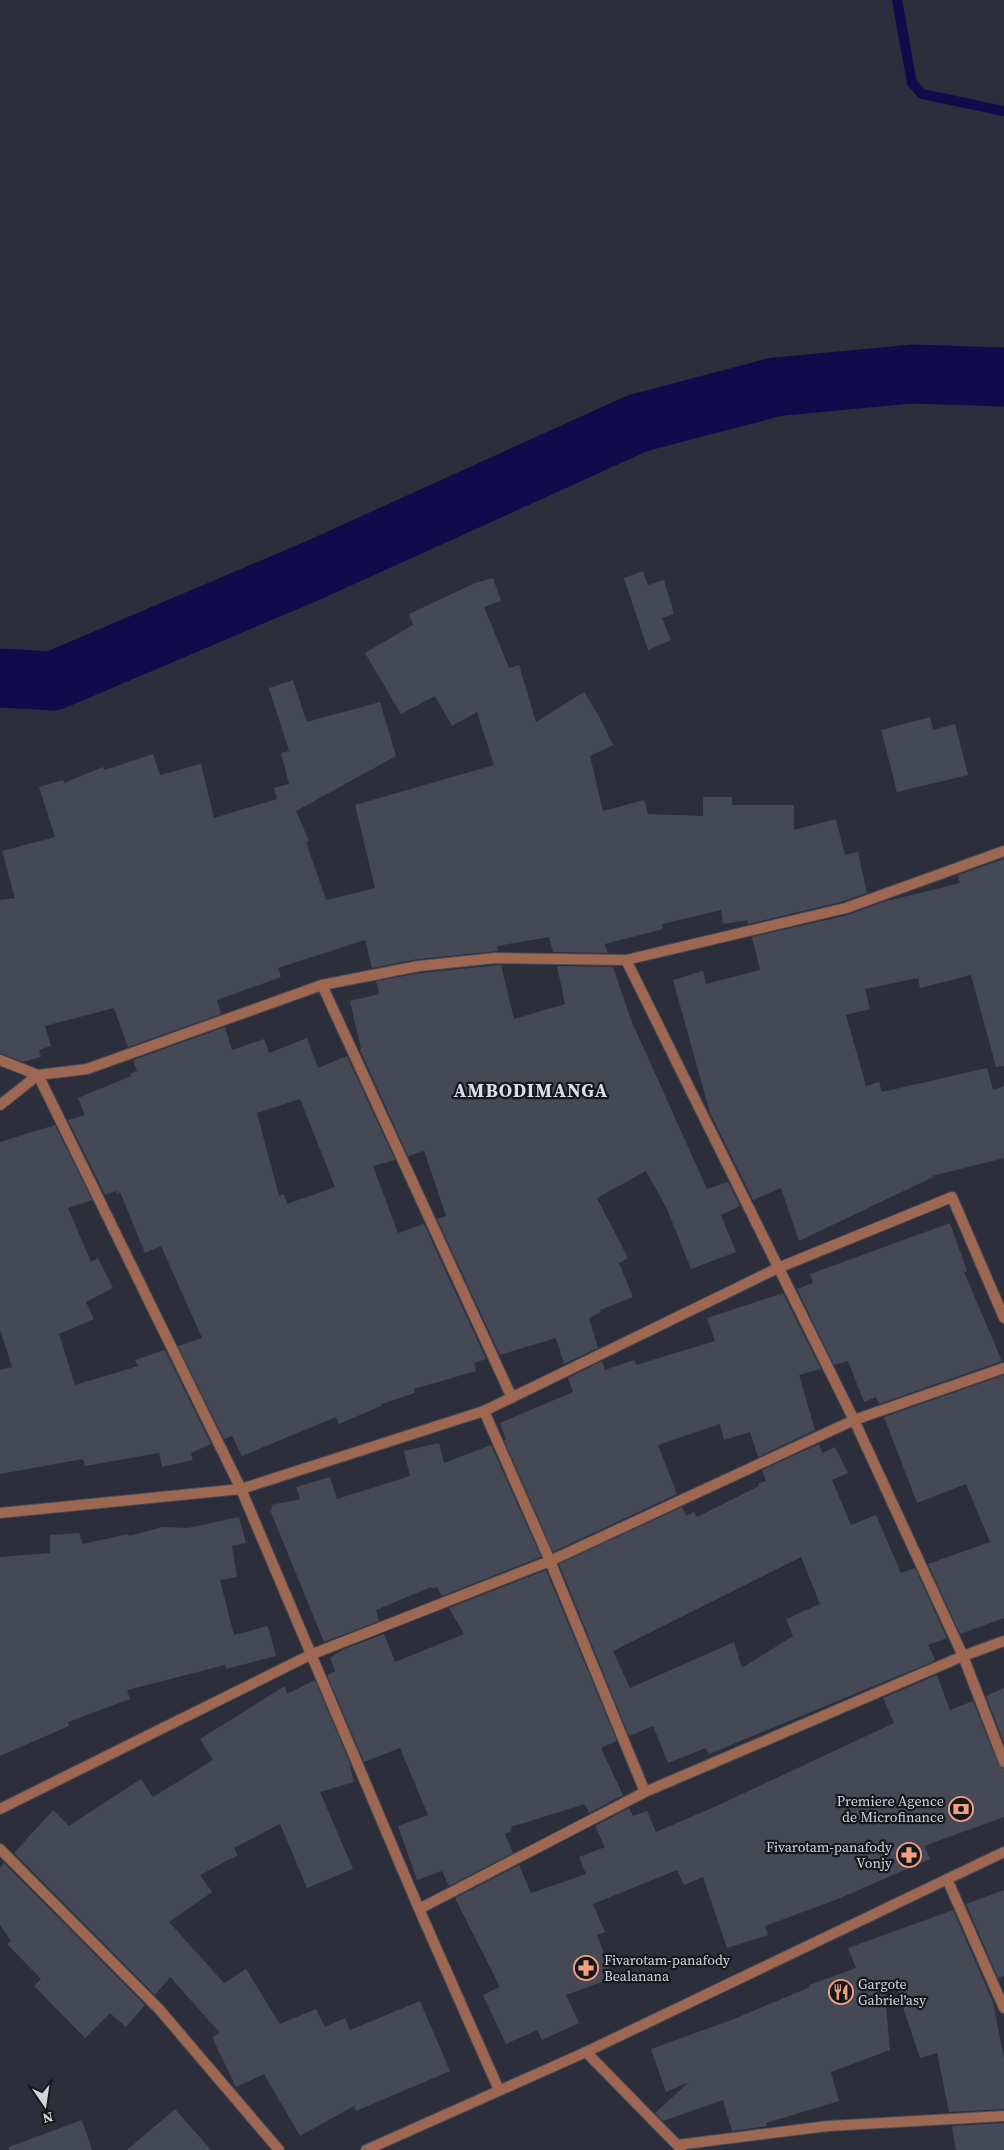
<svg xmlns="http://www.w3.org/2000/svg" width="1004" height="2150" font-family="'Source Serif 4',serif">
  <rect width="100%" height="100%" fill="#2c2f3b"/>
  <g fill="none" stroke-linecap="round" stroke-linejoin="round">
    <!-- stream -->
    <path stroke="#110b4c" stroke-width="10" d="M 897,0 L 912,83 L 922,94 L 1004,111"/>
    <!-- river -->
    <path stroke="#110b4c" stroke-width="59" d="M 0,678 L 53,681 L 314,570 L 638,423 L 775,387 L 912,374 L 1004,377"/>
  </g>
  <!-- building -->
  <path fill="#454855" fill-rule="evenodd" d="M 643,571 L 648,585 L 664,580 L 674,614 L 662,618 L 671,640 L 648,650 L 624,578 Z
    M 493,578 L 501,601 L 484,607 L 509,668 L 519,665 L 536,722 L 584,692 L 600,718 L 613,745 L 590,756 L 603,811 L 644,800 L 648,814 L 703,816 L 703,797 L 732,797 L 732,805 L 794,805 L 794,830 L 836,819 L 845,855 L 858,852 L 867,893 L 844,901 L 748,924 L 747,920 L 723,924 L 721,910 L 662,924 L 663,929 L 605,944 L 608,953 L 553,952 L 549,937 L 497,946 L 498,951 L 418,959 L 372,968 L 365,940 L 278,968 L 281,977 L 217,1000 L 221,1014 L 128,1047 L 114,1008 L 45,1026 L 51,1046 L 39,1050 L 41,1057 L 23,1062 L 0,1053 L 0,900 L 15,898 L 2,851 L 55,837 L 39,787 L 63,780 L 64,783 L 103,767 L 105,770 L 153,754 L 160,775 L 201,764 L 214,818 L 277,799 L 274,788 L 289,784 L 281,753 L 289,751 L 269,688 L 293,680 L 307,722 L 380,702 L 396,756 L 296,811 L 309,841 L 306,842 L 326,900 L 375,888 L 355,805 L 494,765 L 477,712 L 452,726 L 435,696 L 401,714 L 365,653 L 413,625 L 409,614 L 475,583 Z
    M 930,717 L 933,730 L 955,724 L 968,775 L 897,792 L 881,730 Z
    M 1004,859 L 1004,1066 L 996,1067 L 971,975 L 920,988 L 918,978 L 865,989 L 870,1009 L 846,1015 L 866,1086 L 879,1082 L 882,1092 L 987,1068 L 993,1090 L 1004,1086 L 1004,1158 L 932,1176 L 933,1177 L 799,1241 L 781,1188 L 753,1200 L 710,1113 L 673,980 L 703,971 L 706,984 L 760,970 L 752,937 L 848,915 L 883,902 L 960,883 L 958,875 Z
    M 501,965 L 514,1019 L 565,1004 L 557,966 L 613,967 L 631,1020 L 707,1189 L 728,1182 L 740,1206 L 721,1215 L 736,1252 L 691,1269 L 667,1209 L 646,1171 L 597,1198 L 628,1258 L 619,1263 L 633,1297 L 600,1310 L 601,1312 L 589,1318 L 598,1348 L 564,1364 L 556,1338 L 500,1355 L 437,1219 L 446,1216 L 424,1151 L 408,1156 L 360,1050 L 361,1049 L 350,1001 L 379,994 L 376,981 L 420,973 Z
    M 225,1027 L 232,1050 L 264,1039 L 269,1053 L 307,1038 L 318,1068 L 347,1056 L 395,1160 L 373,1166 L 398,1233 L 424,1224 L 486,1359 L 474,1363 L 476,1371 L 414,1389 L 415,1393 L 381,1404 L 381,1406 L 339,1424 L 336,1417 L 242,1456 L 232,1436 L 224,1439 L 178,1346 L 202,1338 L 161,1246 L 145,1253 L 120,1192 L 117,1194 L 116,1191 L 105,1195 L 68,1120 L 85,1115 L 78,1098 L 131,1076 L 130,1074 L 137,1071 L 133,1060 ZM 300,1099 L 335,1187 L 287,1204 L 284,1194 L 279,1196 L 257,1113 Z
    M 55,1125 L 92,1200 L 68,1208 L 91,1262 L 98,1258 L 113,1288 L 86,1302 L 94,1319 L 59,1334 L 75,1385 L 138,1366 L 135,1360 L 165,1350 L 211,1444 L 191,1453 L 193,1460 L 162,1467 L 159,1453 L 85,1466 L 83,1459 L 0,1474 L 0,1370 L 12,1367 L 0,1329 L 0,1142 Z
    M 950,1223 L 967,1271 L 964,1272 L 1002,1361 L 879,1404 L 876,1397 L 864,1402 L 848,1361 L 834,1365 L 797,1289 L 813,1283 L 810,1274 Z
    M 783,1293 L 821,1369 L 799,1375 L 815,1430 L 758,1457 L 750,1432 L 724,1440 L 720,1424 L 658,1445 L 677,1494 L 553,1552 L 504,1440 L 506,1439 L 500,1423 L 573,1392 L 568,1378 L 602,1361 L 605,1370 L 634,1360 L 636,1365 L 715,1341 L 707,1318 Z
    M 1004,1375 L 1004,1618 L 960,1634 L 928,1564 L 990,1542 L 966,1484 L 917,1503 L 884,1417 Z
    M 439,1443 L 444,1463 L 491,1445 L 541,1557 L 442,1596 L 437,1587 L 432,1589 L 431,1587 L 376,1610 L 379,1621 L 324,1642 L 270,1510 L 272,1509 L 271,1505 L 300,1499 L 296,1487 L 330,1477 L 337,1499 L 410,1476 L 404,1451 Z
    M 819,1444 L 822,1453 L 835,1447 L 848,1473 L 832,1480 L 851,1525 L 876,1515 L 901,1573 L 915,1568 L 947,1638 L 928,1645 L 935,1659 L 932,1662 L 709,1754 L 706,1748 L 668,1763 L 653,1726 L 629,1736 L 559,1564 L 682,1507 L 686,1516 L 694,1512 L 697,1517 L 759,1486 L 758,1484 L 766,1481 L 762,1470 ZM 801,1557 L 820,1604 L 786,1619 L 793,1636 L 742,1668 L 734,1642 L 630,1688 L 613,1651 Z
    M 239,1517 L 246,1543 L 232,1546 L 237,1577 L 220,1580 L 234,1635 L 268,1626 L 276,1656 L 226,1669 L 225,1665 L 127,1690 L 130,1699 L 68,1722 L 69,1726 L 0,1756 L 0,1557 L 50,1553 L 50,1535 L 79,1533 L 83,1544 L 128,1534 L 129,1536 L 163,1527 L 188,1528 Z
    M 546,1570 L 617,1741 L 601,1748 L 623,1795 L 589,1813 L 585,1804 L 511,1827 L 512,1831 L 505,1834 L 513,1853 L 449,1886 L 442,1871 L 417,1880 L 398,1826 L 428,1815 L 400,1748 L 364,1762 L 327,1675 L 335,1671 L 330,1658 L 344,1649 L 384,1634 L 395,1662 L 464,1634 L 449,1608 Z
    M 937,1675 L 950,1710 L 973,1701 L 998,1764 L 1004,1769 L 1004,1817 L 924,1846 L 930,1859 L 838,1899 L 765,1926 L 768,1935 L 727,1948 L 703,1877 L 684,1885 L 677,1870 L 593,1904 L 605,1932 L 597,1935 L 613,1978 L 566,1995 L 579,2023 L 542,2040 L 537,2030 L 506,2044 L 483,1995 L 500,1987 L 455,1898 L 519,1865 L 531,1893 L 586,1874 L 579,1857 L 605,1847 L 595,1826 L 629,1808 L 633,1816 L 647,1811 L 656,1832 L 721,1804 L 894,1723 L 883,1698 Z
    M 315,1680 L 351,1766 L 350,1767 L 354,1782 L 320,1792 L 353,1869 L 307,1888 L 280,1824 L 234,1848 L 238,1855 L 200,1875 L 212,1892 L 169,1922 L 224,1983 L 246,1969 L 280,2024 L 316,2009 L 325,2027 L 345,2018 L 350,2030 L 420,2001 L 450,2071 L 356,2111 L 354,2106 L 300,2136 L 264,2074 L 236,2087 L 212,2037 L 220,2033 L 170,1977 L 155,1995 L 14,1853 L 53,1810 L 69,1826 L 141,1779 L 153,1797 L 213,1760 L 200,1739 L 285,1686 L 287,1694 Z
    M 1004,1688 L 1004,1743 L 986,1696 Z
    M 4,1863 L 145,2005 L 126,2027 L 110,2013 L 85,2038 L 34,1986 L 41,1979 L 7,1944 L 11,1941 L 0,1925 L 0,1868 Z
    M 1004,1890 L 1004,1976 L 998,1978 L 966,1904 Z
    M 953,1910 L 993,2002 L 1004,2058 L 1004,2109 L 949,2112 L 937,2053 L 920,2058 L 895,1983 L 884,1985 L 890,2050 L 831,2072 L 839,2101 L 766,2123 L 767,2126 L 732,2131 L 723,2100 L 663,2121 L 655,2113 L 689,2082 L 666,2092 L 651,2049 L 734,2019 L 810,1987 L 809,1985 L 856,1968 L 848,1948 Z
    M 175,2109 L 211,2150 L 127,2150 Z
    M 82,2120 L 92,2150 L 9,2150 L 9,2147 Z
    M 1004,2123 L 1004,2150 L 956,2150 L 952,2126 Z"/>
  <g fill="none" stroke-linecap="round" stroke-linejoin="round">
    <defs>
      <path id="minor" d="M 626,960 L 854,1420 L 963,1656 L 1004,1762
        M 322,985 L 512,1398
        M 0,1060 L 38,1075 L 87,1069 L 322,985 L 419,966 L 495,958 L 626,960 L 846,908 L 1004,851
        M 38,1075 L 241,1489 L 419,1909 L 499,2090
        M 0,1105 L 38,1075
        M 484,1411 L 550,1561 L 645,1792
        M 0,1513 L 241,1489 L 484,1411 L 778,1268 L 952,1197 L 1004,1318
        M 0,1809 L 310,1655 L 550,1561 L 854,1420 L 1004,1368
        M 0,1849 L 159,2009 L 279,2150
        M 947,1879 L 1004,2008
        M 419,1909 L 645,1792 L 963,1656 L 1004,1641
        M 586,2052 L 681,2149
        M 677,2145 L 828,2126 L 1004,2116"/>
      <path id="tertiary" d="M 366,2150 L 586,2052 L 1004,1852"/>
    </defs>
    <!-- minor casing -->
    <use href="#minor" stroke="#474a55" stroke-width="12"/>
    <!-- tertiary casing -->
    <use href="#tertiary" stroke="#474a55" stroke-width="12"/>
    <!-- minor -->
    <use href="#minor" stroke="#9d6751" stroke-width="10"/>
    <!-- tertiary -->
    <use href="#tertiary" stroke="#9d6751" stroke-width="10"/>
  </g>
  <!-- icons -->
  <defs>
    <symbol id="bank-ring" viewBox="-11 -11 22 22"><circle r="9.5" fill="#16181d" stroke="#f2a080" stroke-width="1.5"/><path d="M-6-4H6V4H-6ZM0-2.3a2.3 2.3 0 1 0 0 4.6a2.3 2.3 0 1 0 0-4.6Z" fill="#f2a080"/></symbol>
    <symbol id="pharmacy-ring" viewBox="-11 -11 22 22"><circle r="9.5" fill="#16181d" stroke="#f2a080" stroke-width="1.5"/><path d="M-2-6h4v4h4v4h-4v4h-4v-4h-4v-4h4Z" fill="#f2a080"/></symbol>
    <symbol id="restaurant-ring" viewBox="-11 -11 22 22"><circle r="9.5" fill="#16181d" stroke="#f2a080" stroke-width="1.5"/><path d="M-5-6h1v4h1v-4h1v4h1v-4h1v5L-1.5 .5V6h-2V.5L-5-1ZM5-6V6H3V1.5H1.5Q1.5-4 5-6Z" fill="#f2a080"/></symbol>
  </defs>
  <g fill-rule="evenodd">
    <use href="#bank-ring" x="947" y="1795" width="28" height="28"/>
    <use href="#pharmacy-ring" x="895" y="1841" width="28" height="28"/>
    <use href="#pharmacy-ring" x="572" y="1954" width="28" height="28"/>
    <use href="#restaurant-ring" x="827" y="1978" width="28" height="28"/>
  </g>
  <g text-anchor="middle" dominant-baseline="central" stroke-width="4.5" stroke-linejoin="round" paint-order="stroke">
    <!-- poi labels -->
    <g font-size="14" fill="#d3d5dd" stroke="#16181d" text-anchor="end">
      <text x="944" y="1801">Premiere Agence<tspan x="944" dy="16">de Microfinance</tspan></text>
      <text x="892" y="1847">Fivarotam-panafody<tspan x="892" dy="16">Vonjy</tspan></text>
      <text x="604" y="1960" text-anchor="start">Fivarotam-panafody<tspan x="604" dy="16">Bealanana</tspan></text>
      <text x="858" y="1984" text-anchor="start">Gargote<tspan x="858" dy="16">Gabriel'asy</tspan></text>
    </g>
    <!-- district labels -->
    <g font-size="19" font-weight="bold" letter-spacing="1" fill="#d9dded" stroke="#16181d">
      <text x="531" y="1090">AMBODIMANGA</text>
    </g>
  </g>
  <!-- north arrow -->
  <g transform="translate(45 2105) rotate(167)" stroke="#16181d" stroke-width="4" paint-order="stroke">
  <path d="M0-4L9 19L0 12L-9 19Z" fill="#d3d5dd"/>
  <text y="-8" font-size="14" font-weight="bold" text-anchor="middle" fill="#d3d5dd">N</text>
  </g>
</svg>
